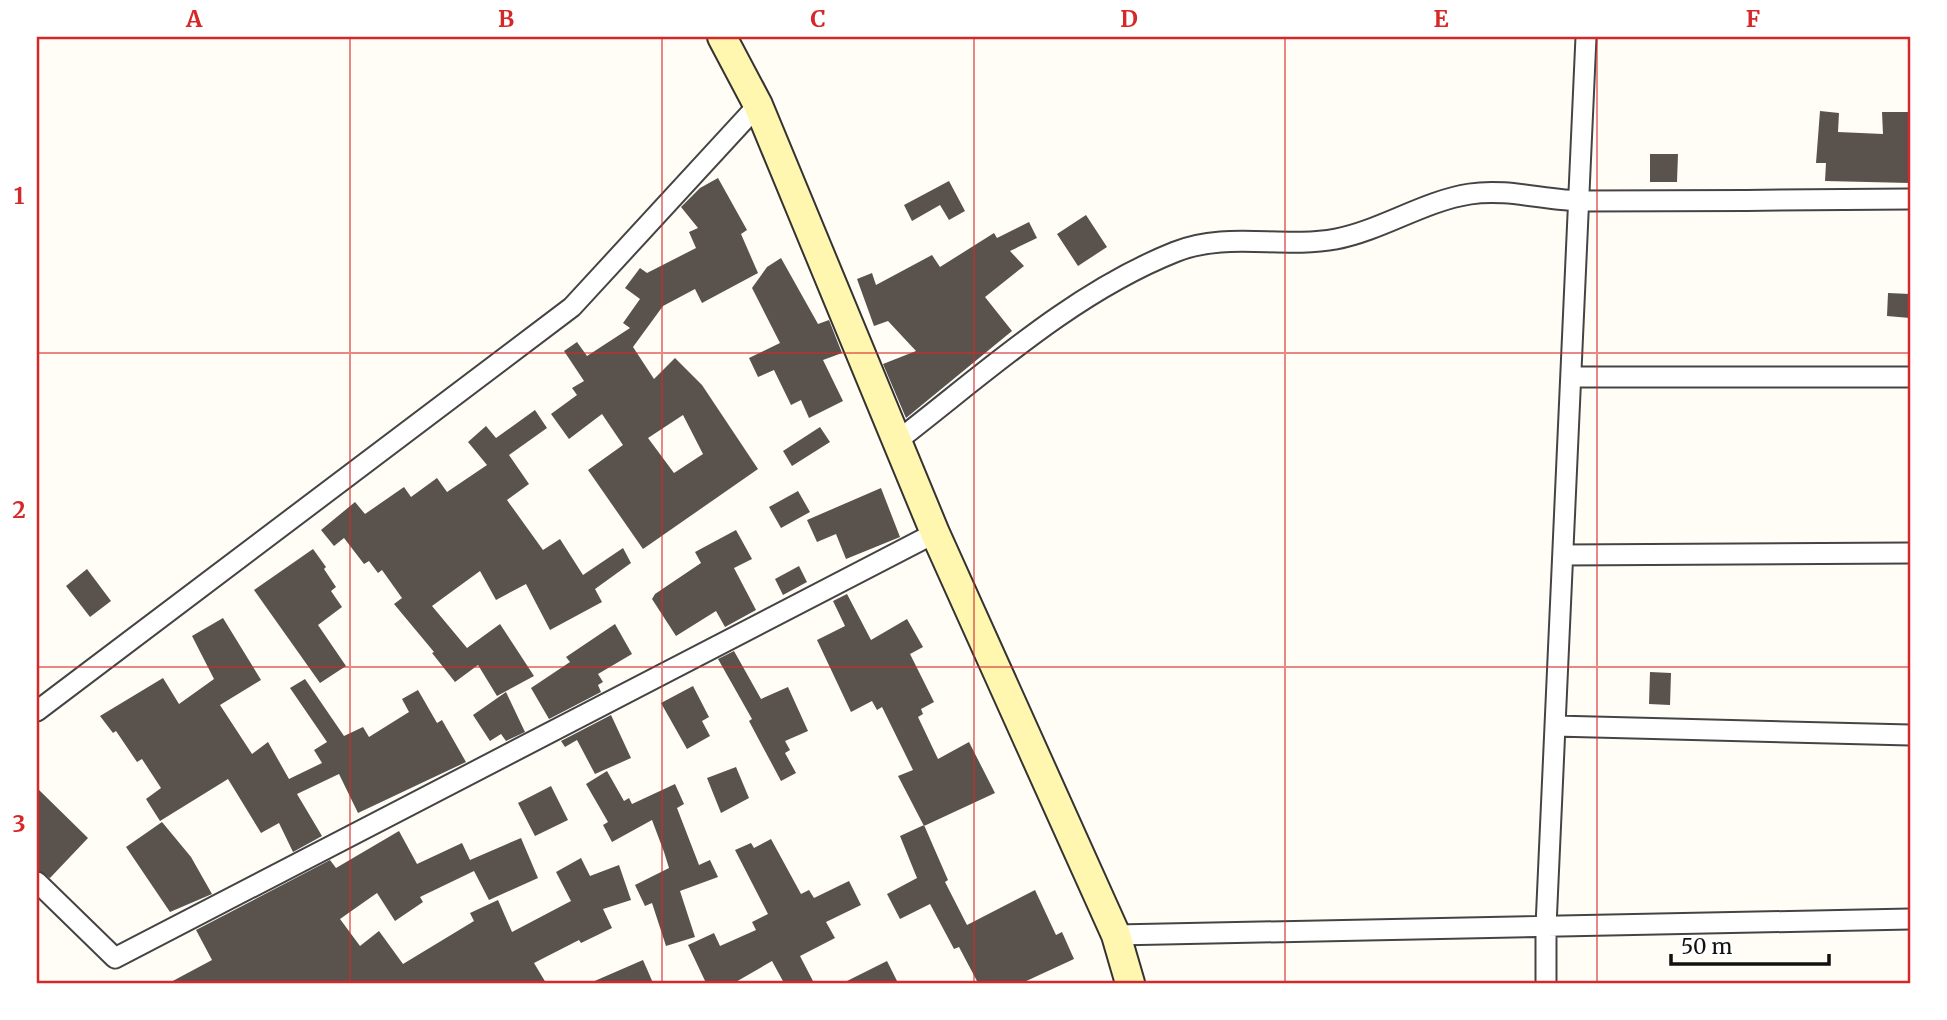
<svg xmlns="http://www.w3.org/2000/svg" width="1947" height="1020" font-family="Merriweather,serif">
  <rect width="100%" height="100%" fill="#fffdf5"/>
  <!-- building -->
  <path fill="#5a524d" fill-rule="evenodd" d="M 1820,111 L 1839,113 L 1838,132 L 1883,134 L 1882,112 L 1910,112 L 1910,183 L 1825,181 L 1826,163 L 1816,163 Z
    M 1650,154 L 1678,154 L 1677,182 L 1650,182 Z
    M 718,178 L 747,230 L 741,234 L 758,273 L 702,303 L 695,289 L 663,306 L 633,347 L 654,379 L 675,358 L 702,385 L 758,469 L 643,549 L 588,470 L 623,445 L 602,414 L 569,439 L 551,414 L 577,395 L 572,388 L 584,381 L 564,351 L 577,342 L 587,356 L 630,328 L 623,323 L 640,299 L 625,288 L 640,268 L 647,273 L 696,248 L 689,232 L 698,228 L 681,207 L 700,188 ZM 683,415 L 703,454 L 674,473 L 648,438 Z
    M 949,181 L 965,211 L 949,220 L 940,205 L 912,221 L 904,205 Z
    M 1086,215 L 1107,247 L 1078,266 L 1057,234 Z
    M 1029,222 L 1037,238 L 1010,251 L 1024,266 L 985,297 L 1012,331 L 906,418 L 883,364 L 916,351 L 888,321 L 874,326 L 857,279 L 872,273 L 876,285 L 932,255 L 940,267 L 994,233 L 997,238 Z
    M 781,258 L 818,324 L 829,320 L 842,353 L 823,360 L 843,401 L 809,418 L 801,400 L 791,405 L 774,370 L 758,377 L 749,358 L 780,343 L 752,288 L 767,267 Z
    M 1888,293 L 1910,294 L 1910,318 L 1887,316 Z
    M 535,410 L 547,428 L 509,455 L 529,484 L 507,500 L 543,550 L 560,539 L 583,575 L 623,548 L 631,563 L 595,589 L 602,602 L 550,630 L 526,584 L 496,600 L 480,571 L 432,606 L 467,648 L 500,624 L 534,676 L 497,696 L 478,665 L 455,682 L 432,653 L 434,652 L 394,604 L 402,598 L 382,570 L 378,573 L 369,561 L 364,564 L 344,538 L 334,546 L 321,530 L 355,502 L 365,514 L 404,487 L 411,497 L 437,478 L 447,492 L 487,465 L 468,442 L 486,426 L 496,438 Z
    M 820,427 L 830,442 L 792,466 L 783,451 Z
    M 881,488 L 900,537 L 846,559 L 836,534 L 817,542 L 807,520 Z
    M 798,491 L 810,512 L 781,528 L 769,507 Z
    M 736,530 L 752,559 L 734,568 L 756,610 L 725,627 L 716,611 L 676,636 L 652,599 L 655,594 L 701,563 L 695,552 Z
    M 313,549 L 326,567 L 324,569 L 336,587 L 331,591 L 342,607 L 318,625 L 346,666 L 320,683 L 254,590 Z
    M 799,566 L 807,582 L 783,595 L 775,579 Z
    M 87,569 L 111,601 L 90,617 L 66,586 Z
    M 847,594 L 871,640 L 907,619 L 923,647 L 910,654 L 934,702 L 921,709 L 923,714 L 918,717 L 938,759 L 969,742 L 995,793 L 924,826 L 898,776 L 913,770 L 882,707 L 877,710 L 872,701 L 851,712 L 817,640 L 845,626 L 833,601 Z
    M 223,618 L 261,680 L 220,705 L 252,754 L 268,742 L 289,779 L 322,763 L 314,750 L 327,742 L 290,688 L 305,679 L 344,736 L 363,727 L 369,737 L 409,712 L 402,699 L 418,690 L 437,723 L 442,720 L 466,762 L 358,813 L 339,774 L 297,794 L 322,836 L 293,852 L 279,823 L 261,833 L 228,779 L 160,821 L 146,799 L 161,788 L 142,759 L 137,762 L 116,731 L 113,733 L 100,716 L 163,678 L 179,704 L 214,679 L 192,636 Z
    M 615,624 L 632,654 L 598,674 L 603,682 L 598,685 L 601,692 L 549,719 L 531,688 L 570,662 L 566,657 Z
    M 734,651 L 761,699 L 788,687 L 808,731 L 785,741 L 790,750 L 785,753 L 796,773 L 781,781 L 749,721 L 752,719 L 718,659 Z
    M 1650,672 L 1671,673 L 1670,705 L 1649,704 Z
    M 693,686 L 709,717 L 702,721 L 710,736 L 687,749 L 661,703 Z
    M 506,692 L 525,732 L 506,741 L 501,734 L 490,741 L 473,715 Z
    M 611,715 L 631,758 L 595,774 L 577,740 L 565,747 L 561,741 Z
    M 736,767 L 749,798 L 721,813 L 707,778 Z
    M 607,771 L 624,801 L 629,798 L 632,804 L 675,784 L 684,804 L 677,808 L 699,865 L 710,860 L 718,877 L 680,891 L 695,937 L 666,946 L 652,903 L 645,906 L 635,885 L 669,868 L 664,852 L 652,820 L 612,842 L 603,825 L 608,822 L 586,784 Z
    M 551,786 L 568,820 L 535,836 L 518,803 Z
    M 37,788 L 88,838 L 50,878 L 37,870 Z
    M 162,822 L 191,857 L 212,894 L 170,912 L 126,847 Z
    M 924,825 L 948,880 L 945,882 L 967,925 L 1035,890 L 1056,935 L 1062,932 L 1074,959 L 1022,983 L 978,983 L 959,947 L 954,949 L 930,904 L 900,919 L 887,894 L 917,878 L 900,836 Z
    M 399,831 L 417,864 L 462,843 L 470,860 L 521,838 L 538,878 L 489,900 L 474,871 L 420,897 L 423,902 L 395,921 L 377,893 L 340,919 L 360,946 L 379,931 L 403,964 L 474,921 L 470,913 L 498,900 L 512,932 L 571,901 L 556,872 L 581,858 L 590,876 L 619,865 L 631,900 L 603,909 L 612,928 L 581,943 L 579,940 L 534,963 L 546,983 L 169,983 L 212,960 L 196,930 L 330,860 L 336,868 Z
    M 771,839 L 801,894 L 809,890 L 814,898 L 849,881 L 861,905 L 826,922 L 835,938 L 800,956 L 814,983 L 784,983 L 772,961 L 734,983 L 706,983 L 688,945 L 714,933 L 720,946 L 756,930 L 752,922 L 768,914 L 735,850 L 751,843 L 754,848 Z
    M 643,960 L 653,983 L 590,983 Z
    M 887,961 L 898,983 L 843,983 Z"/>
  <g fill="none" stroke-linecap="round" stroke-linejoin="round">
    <defs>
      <path id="street" d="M 1571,377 L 1910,377
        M 897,441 C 984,374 1072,293 1175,252 C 1226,231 1282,249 1336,239 C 1382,230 1424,201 1470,194 C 1508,188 1546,201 1584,201 C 1693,201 1801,200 1910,199
        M 1563,555 L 1910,553
        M 37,711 L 572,307 L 758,105
        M 1555,726 L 1910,735
        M 37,882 L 115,958 L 935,533
        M 1116,935 L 1910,919
        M 1546,983 L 1546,926 L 1586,37"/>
      <path id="secondary" d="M 722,37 L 758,105 L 935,533 L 1116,935 L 1130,983"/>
    </defs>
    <!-- street casing -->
    <use href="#street" stroke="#444" stroke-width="23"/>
    <!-- secondary casing -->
    <use href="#secondary" stroke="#333" stroke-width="32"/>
    <!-- street -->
    <use href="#street" stroke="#fff" stroke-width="19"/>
    <!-- secondary -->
    <use href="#secondary" stroke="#fff6b0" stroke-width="28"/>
  </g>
  <!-- grid -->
  <path fill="none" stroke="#d62828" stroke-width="2" stroke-opacity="0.55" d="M 350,37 L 350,983M 662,37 L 662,983M 974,37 L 974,983M 1285,37 L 1285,983M 1597,37 L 1597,983M 37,353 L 1910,353M 37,667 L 1910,667"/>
  <!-- border -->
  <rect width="1947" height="1020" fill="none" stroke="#ffffff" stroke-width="77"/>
  <!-- scale -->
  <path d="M1671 954v10h158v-10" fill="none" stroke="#111111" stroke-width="3.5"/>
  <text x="1681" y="954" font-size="21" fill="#111111" stroke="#ffffff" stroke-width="5" paint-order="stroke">50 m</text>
  <rect x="38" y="38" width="1871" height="944" fill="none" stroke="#d62828" stroke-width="2.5"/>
  <g font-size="23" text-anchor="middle" font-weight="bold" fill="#d62828">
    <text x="194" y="27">A</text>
    <text x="506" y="27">B</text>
    <text x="818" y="27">C</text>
    <text x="1129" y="27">D</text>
    <text x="1441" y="27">E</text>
    <text x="1753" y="27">F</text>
    <text x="19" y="204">1</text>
    <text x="19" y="518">2</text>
    <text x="19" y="832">3</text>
  </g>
</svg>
